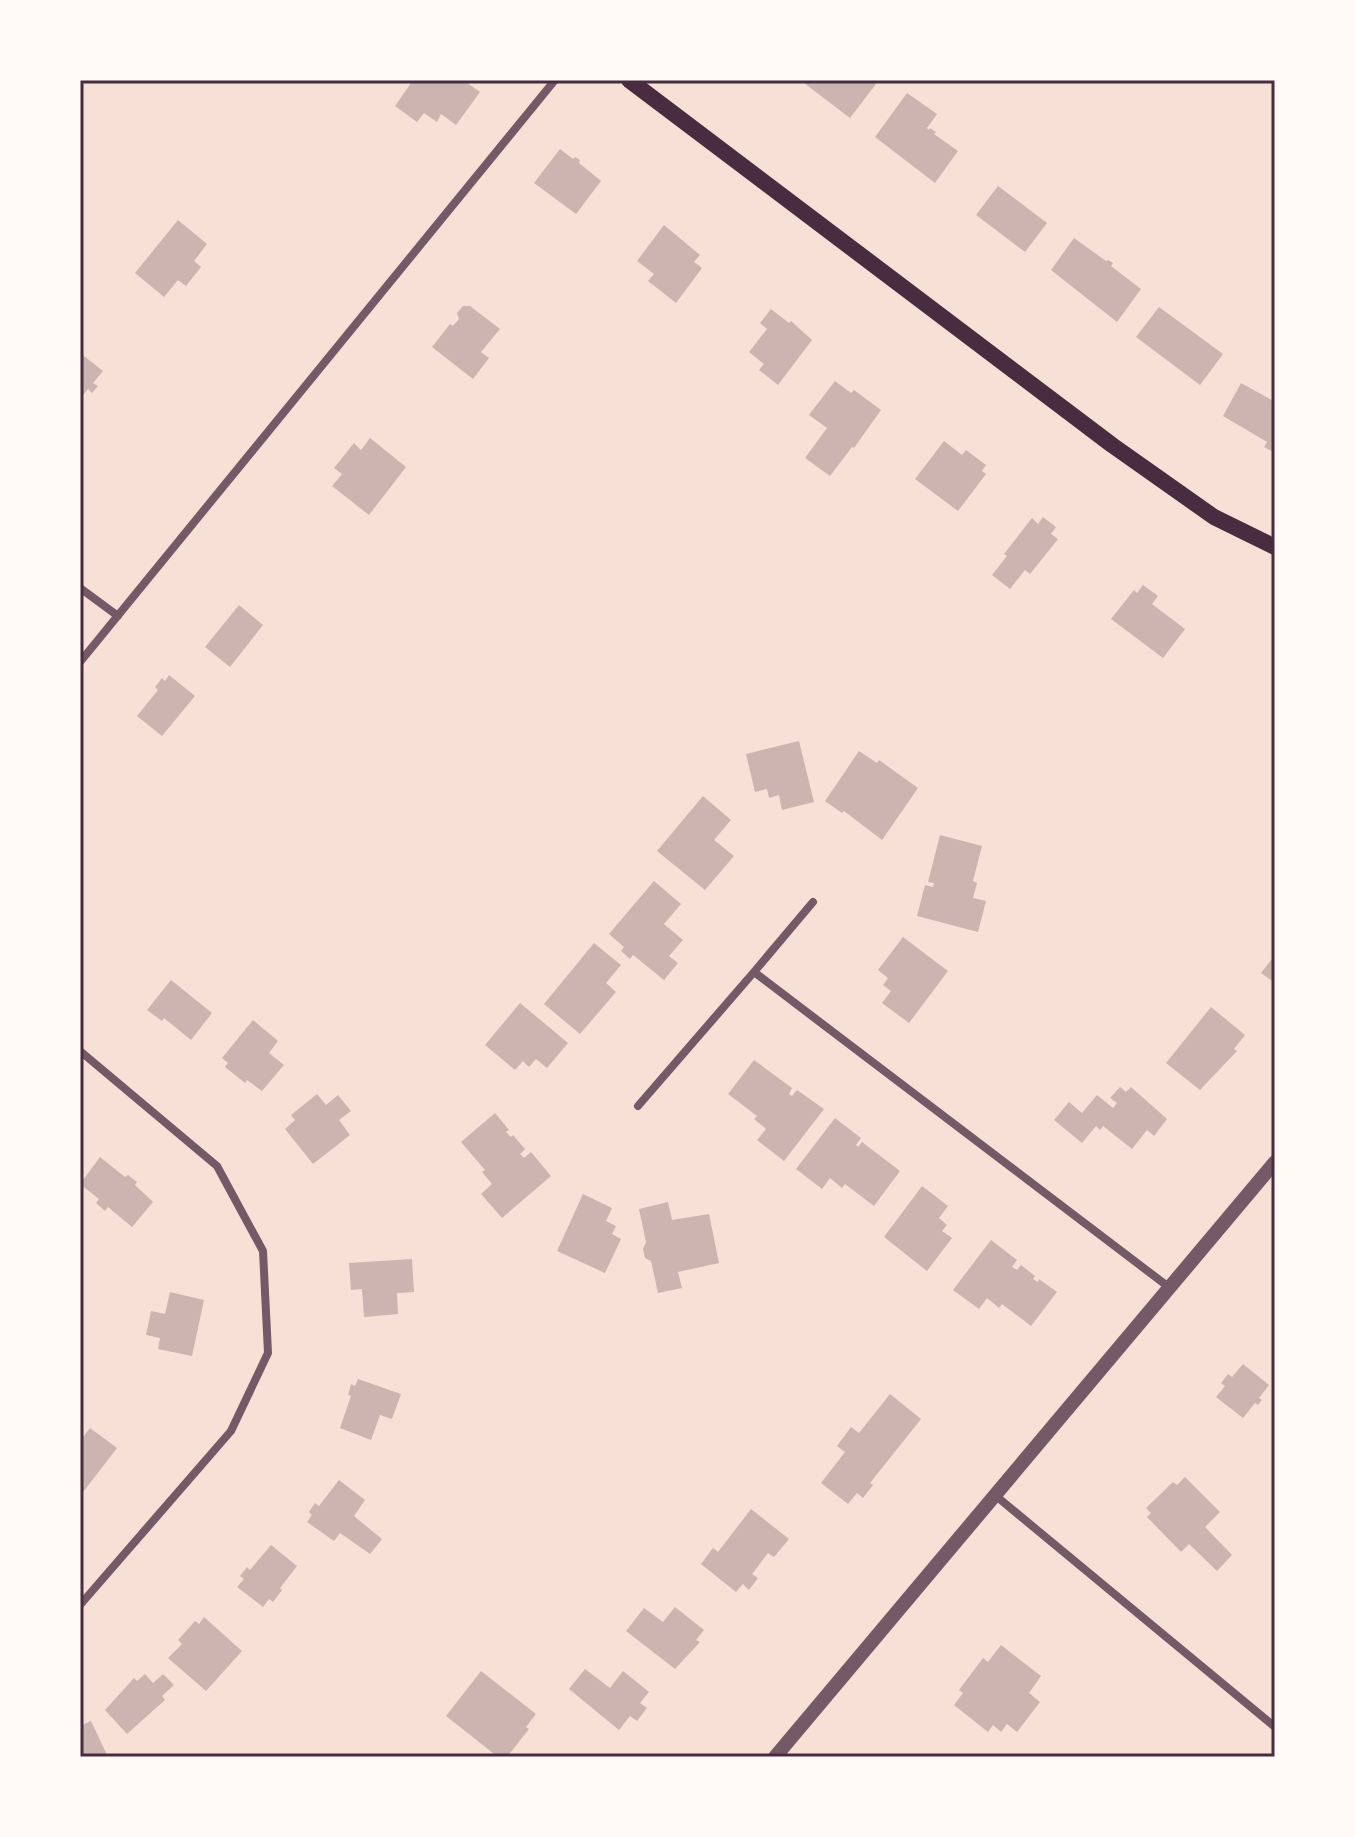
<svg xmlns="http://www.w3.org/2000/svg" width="1355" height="1837" font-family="'IBM Plex Sans',sans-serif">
  <rect width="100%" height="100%" fill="#f7e1d7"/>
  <!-- building -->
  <path fill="#ccb4b1" d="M 413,80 L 463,80 L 480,92 L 456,125 L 441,114 L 437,122 L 424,113 L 417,122 L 395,106 Z
    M 800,80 L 870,80 L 876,84 L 850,118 Z
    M 907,93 L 937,114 L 927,128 L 929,130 L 930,128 L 936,132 L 934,134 L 958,151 L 935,183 L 875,137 Z
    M 560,149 L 573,159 L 575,157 L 580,160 L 579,163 L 601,181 L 576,214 L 534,183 Z
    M 998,186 L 1047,223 L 1025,252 L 976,215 Z
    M 178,220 L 207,244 L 194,261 L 201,267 L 186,286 L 178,280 L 164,297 L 135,273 Z
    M 664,225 L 700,255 L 694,262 L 702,268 L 676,303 L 648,281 L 654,274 L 637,261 Z
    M 1074,238 L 1106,261 L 1108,260 L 1113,263 L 1111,266 L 1141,289 L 1117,322 L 1051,270 Z
    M 463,306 L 470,306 L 500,329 L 481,352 L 489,358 L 473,379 L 432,347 L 450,324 L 453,326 L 459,319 L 457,313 Z
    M 1159,307 L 1223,354 L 1200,385 L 1136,337 Z
    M 771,309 L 789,323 L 791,321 L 812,340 L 778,385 L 759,370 L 764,364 L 749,352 L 767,329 L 760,323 Z
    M 80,353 L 103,371 L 93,383 L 98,386 L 92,393 L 88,389 L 80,399 Z
    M 835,381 L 851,393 L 854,390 L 881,410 L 854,448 L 852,447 L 830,476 L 805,458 L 827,428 L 809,415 Z
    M 1241,383 L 1275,402 L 1275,453 L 1264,447 L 1267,442 L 1223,416 Z
    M 370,438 L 406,467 L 369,515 L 332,486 L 342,474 L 334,468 L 354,443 L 361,450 Z
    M 944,441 L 962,455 L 966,450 L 986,465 L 982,471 L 986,474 L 958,511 L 915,479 Z
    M 1043,517 L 1056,527 L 1051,534 L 1058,539 L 1030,574 L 1025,570 L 1010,589 L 992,575 L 1007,556 L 1004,554 L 1032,518 L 1038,524 Z
    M 1143,585 L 1158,596 L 1152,604 L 1185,629 L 1163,658 L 1111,619 L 1134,590 L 1137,593 Z
    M 239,605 L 263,625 L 230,667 L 205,647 Z
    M 169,675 L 195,696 L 162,736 L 137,716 L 158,690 L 155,687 L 162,678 L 165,681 Z
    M 799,741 L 814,802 L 782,810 L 779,795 L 769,798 L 767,789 L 755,792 L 746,754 Z
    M 859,751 L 877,763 L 879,760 L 918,788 L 882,840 L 844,811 L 842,813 L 825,801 Z
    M 703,796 L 731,820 L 714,840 L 734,856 L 705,890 L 657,851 Z
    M 940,835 L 982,846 L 973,881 L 977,883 L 973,898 L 986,901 L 978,932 L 917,916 L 925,885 L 933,887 L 934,883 L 928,882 Z
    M 654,881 L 681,904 L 664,924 L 683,940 L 669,956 L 678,963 L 664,980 L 633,955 L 630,959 L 621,951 L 624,947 L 609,934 Z
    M 903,937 L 948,971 L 909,1023 L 882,1003 L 891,991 L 883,985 L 888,978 L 878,970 Z
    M 594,943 L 621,965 L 606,983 L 616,992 L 580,1034 L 544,1004 Z
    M 1275,955 L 1275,983 L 1261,973 Z
    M 171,980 L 212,1013 L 191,1040 L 164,1018 L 162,1021 L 147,1010 Z
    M 520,1003 L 568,1043 L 547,1068 L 536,1059 L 529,1067 L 523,1061 L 515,1070 L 485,1045 Z
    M 1211,1007 L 1245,1035 L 1234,1049 L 1237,1051 L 1200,1090 L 1166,1063 Z
    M 253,1020 L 278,1041 L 269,1053 L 284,1065 L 262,1091 L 247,1080 L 245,1083 L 225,1067 L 228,1063 L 222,1058 Z
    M 754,1060 L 792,1088 L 789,1094 L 792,1096 L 797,1090 L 824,1109 L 784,1161 L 757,1140 L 766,1129 L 754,1119 L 757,1116 L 728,1094 Z
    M 1120,1087 L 1126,1092 L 1131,1087 L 1167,1119 L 1154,1136 L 1147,1130 L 1132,1149 L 1103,1126 L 1100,1130 L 1096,1126 L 1082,1143 L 1054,1120 L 1069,1102 L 1082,1113 L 1097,1095 L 1113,1108 L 1117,1103 L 1110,1098 Z
    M 317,1094 L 326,1105 L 338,1095 L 351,1111 L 339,1120 L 350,1135 L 313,1164 L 285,1129 L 295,1120 L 291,1115 Z
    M 495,1113 L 509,1130 L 506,1132 L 511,1137 L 513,1135 L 525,1149 L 520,1154 L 524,1158 L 531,1152 L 551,1176 L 502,1218 L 481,1194 L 492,1184 L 482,1172 L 485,1170 L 461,1142 Z
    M 835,1118 L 861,1138 L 856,1145 L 858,1147 L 862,1142 L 900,1171 L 874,1206 L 845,1184 L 842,1188 L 830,1178 L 822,1189 L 796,1169 Z
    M 100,1157 L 125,1177 L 128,1175 L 137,1182 L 135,1185 L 153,1202 L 132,1227 L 108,1207 L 105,1211 L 96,1203 L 99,1199 L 80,1184 Z
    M 922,1186 L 948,1206 L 939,1218 L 947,1225 L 942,1231 L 952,1238 L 927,1271 L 884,1237 Z
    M 583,1194 L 612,1208 L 606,1221 L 616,1226 L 612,1234 L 621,1239 L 605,1273 L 557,1251 Z
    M 668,1202 L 672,1220 L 709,1214 L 719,1263 L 678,1272 L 682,1288 L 658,1293 L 651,1261 L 645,1258 L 643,1249 L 646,1242 L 639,1209 Z
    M 991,1240 L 1017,1260 L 1012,1267 L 1017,1270 L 1021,1265 L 1035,1276 L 1033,1279 L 1038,1282 L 1039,1279 L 1057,1292 L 1031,1326 L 1002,1304 L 999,1308 L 987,1298 L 979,1309 L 953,1290 Z
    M 412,1259 L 414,1292 L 397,1293 L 398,1314 L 364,1317 L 362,1289 L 351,1290 L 349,1263 Z
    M 170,1292 L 204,1300 L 192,1356 L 158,1349 L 160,1338 L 146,1335 L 151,1311 L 165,1314 Z
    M 1243,1364 L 1269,1385 L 1259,1398 L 1262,1400 L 1258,1405 L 1255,1403 L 1243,1418 L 1216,1397 L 1225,1386 L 1221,1383 L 1228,1374 L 1232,1377 Z
    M 358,1379 L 401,1394 L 392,1419 L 380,1415 L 371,1440 L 340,1428 L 351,1396 L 348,1395 L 351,1384 L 355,1386 Z
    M 890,1394 L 921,1419 L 870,1483 L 873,1485 L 863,1498 L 857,1493 L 848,1504 L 821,1483 L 845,1452 L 837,1446 L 851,1427 L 859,1433 Z
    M 90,1428 L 117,1448 L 84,1491 L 80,1488 L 80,1441 Z
    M 1185,1477 L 1220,1512 L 1205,1527 L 1232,1555 L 1217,1571 L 1189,1544 L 1181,1552 L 1147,1517 L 1151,1513 L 1146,1508 L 1173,1482 L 1177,1485 Z
    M 339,1480 L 365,1500 L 354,1516 L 382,1539 L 370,1554 L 340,1533 L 334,1541 L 307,1522 L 312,1515 L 309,1512 L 315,1503 L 319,1506 Z
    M 751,1509 L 789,1539 L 774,1557 L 768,1553 L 752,1574 L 758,1578 L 749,1590 L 743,1584 L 736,1592 L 701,1564 L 713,1548 L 718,1552 Z
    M 271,1545 L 297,1566 L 280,1588 L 282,1590 L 273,1602 L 269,1599 L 263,1607 L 237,1587 L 244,1579 L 240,1576 L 247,1567 L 250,1570 Z
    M 675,1607 L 704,1630 L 696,1640 L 700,1642 L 675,1669 L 626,1631 L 644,1608 L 663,1622 Z
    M 204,1617 L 242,1651 L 206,1691 L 168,1658 L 182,1644 L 178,1640 L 195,1621 L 199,1624 Z
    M 1001,1645 L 1041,1676 L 1029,1693 L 1040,1702 L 1017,1732 L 1007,1724 L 1001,1732 L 993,1725 L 988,1732 L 954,1705 L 963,1693 L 959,1690 L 983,1658 L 988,1662 Z
    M 585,1669 L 610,1688 L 623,1671 L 649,1692 L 640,1703 L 647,1708 L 637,1721 L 630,1716 L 619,1730 L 569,1689 Z
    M 481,1671 L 536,1714 L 526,1727 L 529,1729 L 507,1757 L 498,1757 L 446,1716 Z
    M 145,1674 L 153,1683 L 163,1674 L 174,1685 L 162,1696 L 165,1700 L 127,1734 L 105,1710 L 134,1678 L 137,1681 Z
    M 91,1721 L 108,1757 L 80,1757 L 80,1726 Z"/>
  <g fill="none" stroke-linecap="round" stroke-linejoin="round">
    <!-- minor -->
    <path stroke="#755966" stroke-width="8" d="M 80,588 L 118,616
      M 80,662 L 555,80
      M 754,972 L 813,902
      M 80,1051 L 217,1166 L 263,1251 L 268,1353 L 231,1431 L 80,1605
      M 638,1106 L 754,972 L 1170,1288
      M 996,1496 L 1275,1727"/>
    <!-- tertiary -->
    <path stroke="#755966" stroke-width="14" d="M 775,1757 L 1275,1162"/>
    <!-- secondary -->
    <path stroke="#4a2c40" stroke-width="16" d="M 629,80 L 1112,445 L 1214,517 L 1275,547"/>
  </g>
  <!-- border -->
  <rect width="1355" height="1837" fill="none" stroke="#fffaf5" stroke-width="164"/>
  <rect x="82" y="82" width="1191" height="1673" fill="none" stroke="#4a2c40" stroke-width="3"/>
</svg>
